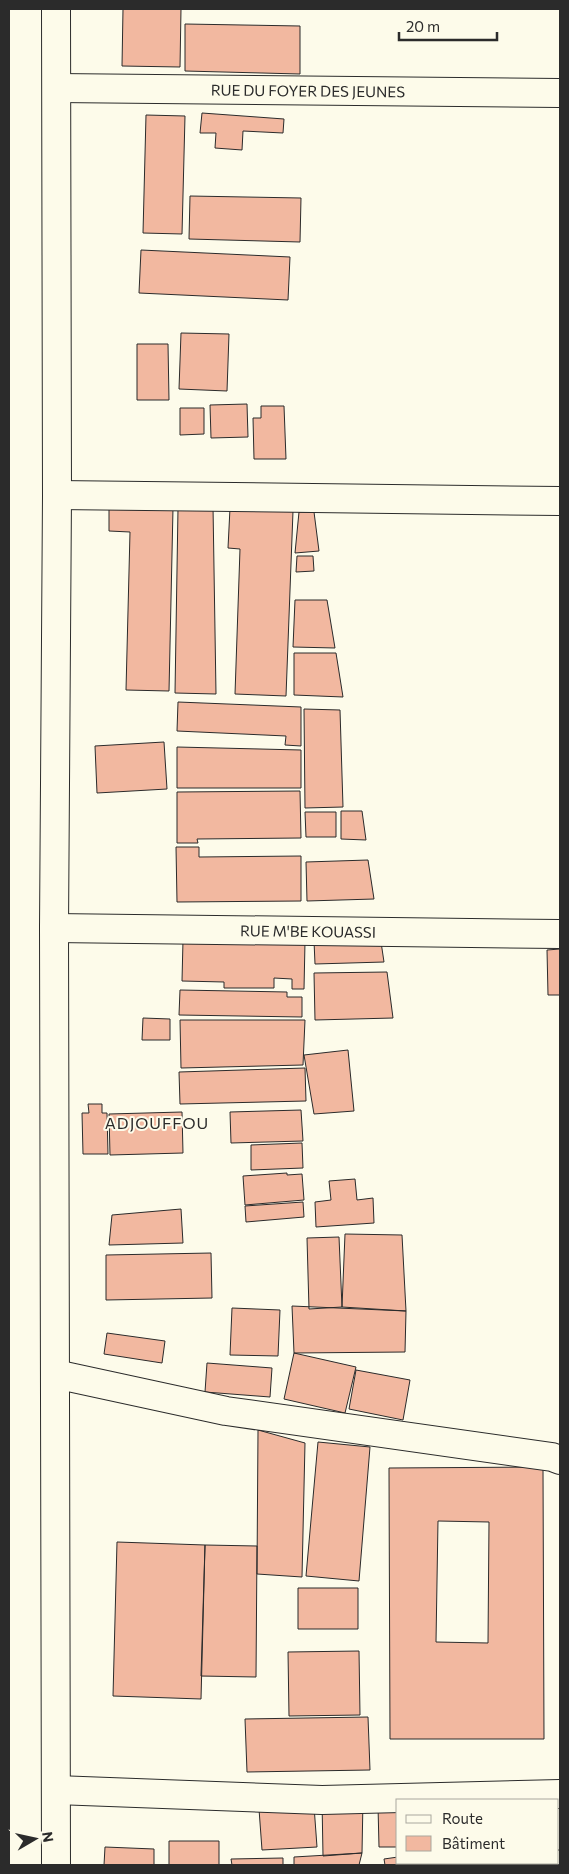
<svg xmlns="http://www.w3.org/2000/svg" width="569" height="1874" font-family="Commissioner,sans-serif">
  <rect width="100%" height="100%" fill="#fdfbea"/>
  <!-- building -->
  <path fill="#f2b8a0" stroke="#2b2b2b" fill-rule="evenodd" d="M 123,9 L 181,9 L 180,67 L 122,66 Z
    M 185,24 L 300,26 L 300,74 L 185,71 Z
    M 202,113 L 284,119 L 283,133 L 243,131 L 242,150 L 215,148 L 216,133 L 200,133 Z
    M 146,115 L 185,116 L 182,234 L 143,233 Z
    M 190,196 L 301,198 L 300,242 L 189,239 Z
    M 141,250 L 290,257 L 288,300 L 139,293 Z
    M 181,333 L 229,334 L 227,391 L 179,389 Z
    M 137,344 L 168,344 L 169,400 L 137,400 Z
    M 247,404 L 248,437 L 211,438 L 210,405 Z
    M 261,406 L 284,406 L 286,459 L 254,459 L 253,418 L 261,418 Z
    M 180,408 L 204,408 L 204,434 L 180,435 Z
    M 109,506 L 173,508 L 169,691 L 126,690 L 130,532 L 109,531 Z
    M 213,506 L 216,694 L 175,693 L 178,508 Z
    M 230,508 L 293,511 L 286,696 L 235,694 L 240,549 L 228,548 Z
    M 299,512 L 314,512 L 319,551 L 295,553 Z
    M 297,556 L 313,556 L 314,571 L 296,572 Z
    M 295,600 L 327,600 L 335,648 L 293,647 Z
    M 294,653 L 336,653 L 343,697 L 294,695 Z
    M 178,702 L 301,707 L 301,746 L 285,745 L 286,736 L 177,731 Z
    M 304,709 L 340,710 L 343,807 L 305,808 Z
    M 164,742 L 167,789 L 97,793 L 95,746 Z
    M 177,747 L 301,750 L 301,788 L 177,788 Z
    M 300,791 L 301,838 L 197,839 L 198,843 L 177,843 L 177,792 Z
    M 341,811 L 362,811 L 366,840 L 341,839 Z
    M 305,812 L 336,812 L 336,837 L 306,837 Z
    M 176,847 L 199,847 L 199,857 L 301,856 L 301,901 L 177,902 Z
    M 368,860 L 374,899 L 307,901 L 306,862 Z
    M 183,940 L 305,942 L 304,989 L 292,989 L 292,979 L 274,978 L 274,988 L 224,988 L 224,982 L 182,981 Z
    M 314,941 L 381,942 L 384,962 L 315,964 Z
    M 560,949 L 560,995 L 548,995 L 547,950 Z
    M 387,972 L 393,1018 L 315,1020 L 314,973 Z
    M 180,990 L 287,992 L 287,997 L 302,997 L 302,1017 L 179,1015 Z
    M 143,1018 L 170,1019 L 170,1040 L 142,1040 Z
    M 180,1020 L 305,1020 L 303,1065 L 181,1068 Z
    M 348,1050 L 354,1111 L 314,1114 L 304,1055 Z
    M 305,1068 L 306,1101 L 180,1104 L 179,1072 Z
    M 88,1104 L 102,1104 L 102,1113 L 107,1113 L 108,1154 L 83,1154 L 82,1113 L 89,1113 Z
    M 301,1110 L 303,1141 L 231,1143 L 230,1112 Z
    M 182,1112 L 183,1153 L 110,1155 L 109,1114 Z
    M 302,1143 L 303,1168 L 251,1170 L 251,1145 Z
    M 287,1173 L 287,1175 L 302,1174 L 304,1200 L 245,1205 L 243,1176 Z
    M 355,1179 L 357,1200 L 373,1198 L 374,1223 L 316,1227 L 315,1202 L 331,1200 L 329,1181 Z
    M 303,1202 L 304,1217 L 246,1222 L 245,1206 Z
    M 181,1209 L 183,1243 L 109,1245 L 112,1215 Z
    M 345,1234 L 402,1235 L 406,1311 L 342,1307 Z
    M 339,1237 L 342,1307 L 309,1309 L 307,1238 Z
    M 211,1253 L 212,1298 L 106,1300 L 106,1255 Z
    M 292,1306 L 406,1311 L 405,1352 L 294,1353 Z
    M 232,1308 L 280,1310 L 278,1356 L 230,1355 Z
    M 107,1333 L 165,1341 L 162,1363 L 104,1354 Z
    M 294,1353 L 356,1367 L 345,1413 L 284,1399 Z
    M 207,1363 L 272,1368 L 270,1397 L 205,1392 Z
    M 356,1370 L 410,1380 L 403,1420 L 349,1409 Z
    M 258,1430 L 305,1443 L 302,1577 L 257,1574 Z
    M 318,1442 L 370,1447 L 359,1581 L 306,1576 Z
    M 543,1467 L 544,1739 L 390,1739 L 389,1468 ZM 438,1521 L 489,1522 L 488,1643 L 436,1642 Z
    M 117,1542 L 205,1545 L 201,1699 L 113,1696 Z
    M 205,1545 L 257,1546 L 256,1677 L 201,1676 Z
    M 298,1588 L 358,1588 L 358,1629 L 298,1629 Z
    M 359,1651 L 360,1715 L 289,1716 L 288,1652 Z
    M 368,1717 L 370,1770 L 247,1772 L 245,1719 Z
    M 363,1799 L 362,1853 L 323,1856 L 322,1800 Z
    M 398,1805 L 398,1847 L 379,1847 L 378,1806 Z
    M 314,1806 L 317,1847 L 262,1850 L 259,1809 Z
    M 169,1841 L 219,1841 L 219,1865 L 169,1865 Z
    M 105,1847 L 154,1849 L 154,1865 L 104,1865 Z
    M 362,1853 L 359,1865 L 294,1865 L 294,1857 Z
    M 398,1857 L 398,1863 L 518,1863 L 519,1865 L 385,1865 L 384,1859 Z
    M 283,1858 L 283,1865 L 232,1865 L 231,1859 Z"/>
  <g fill="none" stroke-linecap="round" stroke-linejoin="round">
    <defs>
      <g id="street">
        <path id="s1" d="M 57,88 L 560,93"/>
        <path d="M 57,495 L 560,501"/>
        <path id="s2" d="M 54,928 L 560,934"/>
        <path d="M 55,1374 L 226,1411 L 552,1457 L 560,1460"/>
        <path d="M 56,1790 L 322,1800 L 560,1794"/>
        <path d="M 552,1863 L 552,1865"/>
      </g>
      <path id="secondary" d="M 56,9 L 57,495 L 54,928 L 56,1865"/>
    </defs>
    <!-- street casing -->
    <use href="#street" stroke="#2b2b2b" stroke-width="30"/>
    <!-- secondary casing -->
    <use href="#secondary" stroke="#2b2b2b" stroke-width="30"/>
    <!-- street -->
    <use href="#street" stroke="#fdfbea" stroke-width="28"/>
    <!-- secondary -->
    <use href="#secondary" stroke="#fdfbea" stroke-width="28"/>
  </g>
  <g text-anchor="middle" dominant-baseline="central" stroke-width="4" stroke-linejoin="round" paint-order="stroke">
    <!-- street labels -->
    <g font-size="15" fill="#2b2b2b" stroke="#fdfbea">
      <text stroke="none"><textPath href="#s1" startOffset="251">RUE DU FOYER DES JEUNES</textPath></text>
      <text stroke="none"><textPath href="#s2" startOffset="254">RUE M'BE KOUASSI</textPath></text>
    </g>
    <!-- neighbourhood labels -->
    <g font-size="16" letter-spacing="1" fill="#2b2b2b" stroke="#fdfbea">
      <text x="157" y="1122">ADJOUFFOU</text>
    </g>
  </g>
  <!-- border -->
  <rect width="569" height="1874" fill="none" stroke="#2b2b2b" stroke-width="20"/>
  <!-- legend -->
  <rect x="396" y="1799" width="162" height="65" fill="#fdfbea" stroke="#a9a89e"/>
  <rect x="406" y="1815" width="25" height="8" fill="#fdfbea" stroke="#a9a89e"/>
  <text x="442" y="1824" font-size="15" fill="#2b2b2b">Route</text>
  <rect x="406" y="1836" width="25" height="15" fill="#f2b8a0" stroke="#a9a89e"/>
  <text x="442" y="1849" font-size="15" fill="#2b2b2b">Bâtiment</text>
  <!-- north arrow -->
  <g transform="translate(35 1839) rotate(81)" stroke="#fdfbea" stroke-width="4" paint-order="stroke">
  <path d="M0-4L9 19L0 12L-9 19Z" fill="#2b2b2b"/>
  <text y="-8" font-size="14" font-weight="bold" text-anchor="middle" fill="#2b2b2b">N</text>
  </g>
  <!-- scale -->
  <path d="M399 32v8h98v-8" fill="none" stroke="#2b2b2b" stroke-width="2.5"/>
  <text x="406" y="32" font-size="15" fill="#2b2b2b" stroke="#fdfbea" stroke-width="4" paint-order="stroke">20 m</text>
</svg>
